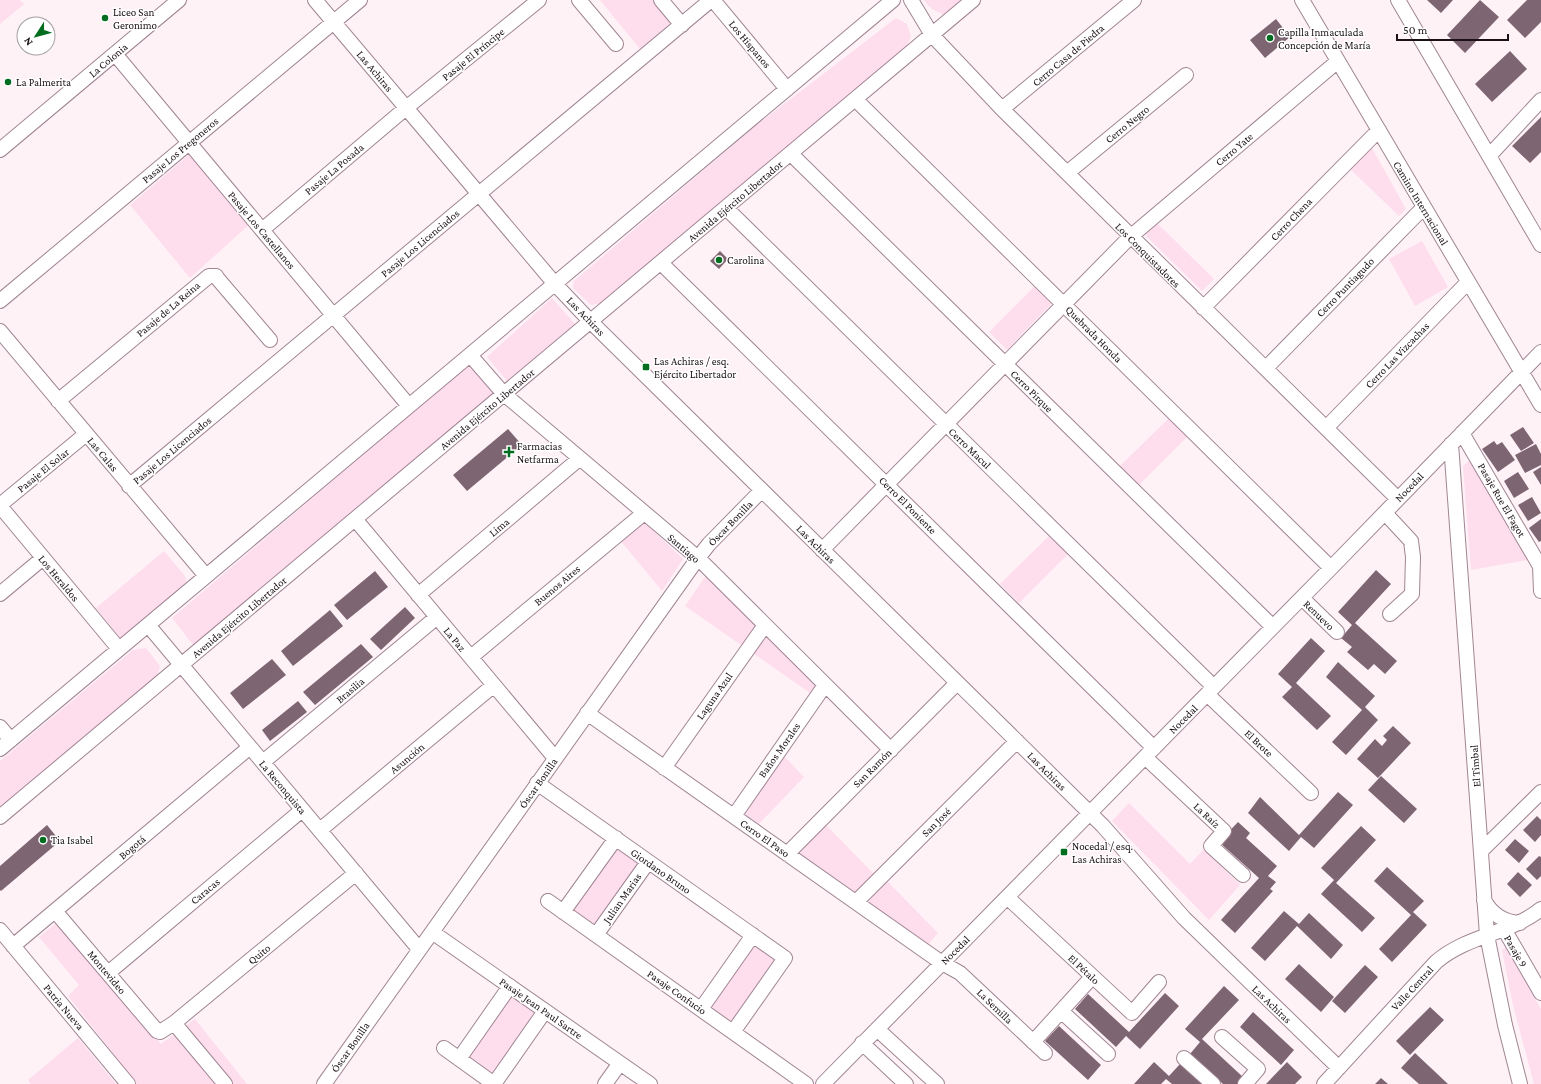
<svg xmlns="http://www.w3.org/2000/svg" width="1541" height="1084" font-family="'Crimson Pro',serif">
  <rect width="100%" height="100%" fill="#fef2f7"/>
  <!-- green -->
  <path fill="#fedded" d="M 0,0 L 20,0 L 24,4 L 0,24 Z
    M 600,0 L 656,0 L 673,21 L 640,49 Z
    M 924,0 L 966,0 L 947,16 C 938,12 929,9 924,0 Z
    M 896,18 L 907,24 L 911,36 L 905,49 L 602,303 L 591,305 L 573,288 L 574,281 L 753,128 Z
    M 1372,148 L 1406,209 L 1399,216 L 1350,169 Z
    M 191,153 L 251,223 L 190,278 L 130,205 Z
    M 1158,224 L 1214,279 L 1202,291 L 1147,237 L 1146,232 Z
    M 1422,241 L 1448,287 L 1415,306 L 1389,259 Z
    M 1037,284 L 1051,295 L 1051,304 L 1007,350 L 989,332 Z
    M 552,298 L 575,324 L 507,381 L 487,357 Z
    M 468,365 L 494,394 L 193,645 L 172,618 Z
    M 1169,418 L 1188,436 L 1139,485 L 1120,466 Z
    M 1470,460 L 1528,560 L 1471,570 L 1463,466 Z
    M 642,520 L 683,559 L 662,591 L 620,540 Z
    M 1049,536 L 1068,554 L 1019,603 L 1000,584 Z
    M 164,551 L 185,576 L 187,584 L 123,641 L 96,608 Z
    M 707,574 L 817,683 L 810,693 L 685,606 Z
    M 146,648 L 160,666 L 156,679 L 0,808 L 0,761 L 133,650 Z
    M 784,756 L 804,777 L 759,824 L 742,813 Z
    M 1129,803 L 1190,864 L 1204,849 L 1240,885 L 1209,920 L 1112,821 Z
    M 825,824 L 874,874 L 856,893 L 797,852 Z
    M 619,848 L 638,860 L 639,867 L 597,925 L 592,926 L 575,913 L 574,909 L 616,849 Z
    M 887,881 L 938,933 L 927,946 L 868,902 Z
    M 59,921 L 161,1044 L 195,1019 L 247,1084 L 137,1084 L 68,996 L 79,985 L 39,937 Z
    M 755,942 L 777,957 L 731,1022 L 710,1007 Z
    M 1506,948 L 1541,1009 L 1541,1084 L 1534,1084 L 1513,1005 L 1502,950 Z
    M 510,992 L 537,1013 L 493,1077 L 465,1058 Z
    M 78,1038 L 116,1084 L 31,1084 L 28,1080 Z"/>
  <!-- building -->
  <path fill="#7e6572" d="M 1427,0 L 1453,0 L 1441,13 Z
    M 1480,0 L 1499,17 L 1465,53 L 1447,35 Z
    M 1527,0 L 1541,0 L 1541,22 L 1525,38 L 1507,20 Z
    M 1276,19 L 1290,37 L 1265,58 L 1250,40 Z
    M 1510,51 L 1527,69 L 1492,102 L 1475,84 Z
    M 1541,117 L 1541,152 L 1530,163 L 1512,146 Z
    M 720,251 L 728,259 L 719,269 L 710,261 Z
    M 1523,427 L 1534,443 L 1521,451 L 1510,435 Z
    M 508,429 L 522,445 L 467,491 L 453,475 Z
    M 1494,441 L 1497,445 L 1502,442 L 1515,460 L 1498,472 L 1482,449 Z
    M 1536,444 L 1541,454 L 1541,465 L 1525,473 L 1515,455 Z
    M 1541,467 L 1541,485 L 1533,472 Z
    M 1518,472 L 1529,489 L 1514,498 L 1504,481 Z
    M 1532,497 L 1541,513 L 1528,521 L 1518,505 Z
    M 1541,519 L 1541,541 L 1539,542 L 1529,528 Z
    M 1376,570 L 1391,584 L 1355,623 L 1397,661 L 1385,674 L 1374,664 L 1368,670 L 1347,652 L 1352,647 L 1341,638 L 1352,625 L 1338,612 Z
    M 375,571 L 388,587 L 347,620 L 334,605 Z
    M 405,607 L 415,618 L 381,650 L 370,639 Z
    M 330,610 L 343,626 L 293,666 L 281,651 Z
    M 1311,638 L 1325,651 L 1296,683 L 1331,716 L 1317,730 L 1282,697 L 1292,687 L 1278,674 Z
    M 361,644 L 373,657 L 315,705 L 303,692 Z
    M 272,659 L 286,675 L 243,709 L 230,693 Z
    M 1338,662 L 1375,696 L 1365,707 L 1378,720 L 1346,755 L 1332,742 L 1362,710 L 1326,677 Z
    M 298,701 L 307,712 L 270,741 L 262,730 Z
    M 1393,726 L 1411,743 L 1378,778 L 1357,759 L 1375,739 L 1382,746 L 1387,740 L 1383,736 Z
    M 1381,776 L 1417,809 L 1404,823 L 1368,790 Z
    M 1338,792 L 1353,805 L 1314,848 L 1301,837 L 1289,851 L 1248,813 L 1260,797 L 1299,835 Z
    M 1537,816 L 1541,820 L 1541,835 L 1535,842 L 1523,830 Z
    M 1238,822 L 1250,833 L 1246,838 L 1277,866 L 1268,876 L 1276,882 L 1270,889 L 1273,891 L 1235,933 L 1221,920 L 1259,878 L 1219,842 Z
    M 47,825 L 60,841 L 1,891 L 0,890 L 0,866 Z
    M 1361,826 L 1376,840 L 1336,883 L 1375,918 L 1362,932 L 1321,894 L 1334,880 L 1321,868 Z
    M 1515,839 L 1529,851 L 1519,863 L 1505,850 Z
    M 1539,856 L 1541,857 L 1541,876 L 1537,880 L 1526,869 Z
    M 1387,867 L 1424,901 L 1413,912 L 1427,925 L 1392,962 L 1379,949 L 1411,915 L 1374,881 Z
    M 1518,872 L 1532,885 L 1520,897 L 1507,884 Z
    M 1284,911 L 1299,924 L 1309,913 L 1343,945 L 1331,959 L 1297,926 L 1265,961 L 1251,948 Z
    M 1299,964 L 1334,997 L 1321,1012 L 1285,979 Z
    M 1365,965 L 1378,977 L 1345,1013 L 1332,1001 Z
    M 1224,986 L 1239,1000 L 1202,1039 L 1244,1078 L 1239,1084 L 1223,1084 L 1190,1054 L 1200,1042 L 1185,1029 Z
    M 1165,993 L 1179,1006 L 1140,1049 L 1126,1036 L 1116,1047 L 1075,1009 L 1088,994 L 1129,1032 Z
    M 1430,1007 L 1444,1020 L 1410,1055 L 1396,1041 Z
    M 1253,1012 L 1294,1050 L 1281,1065 L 1240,1027 Z
    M 1059,1026 L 1101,1065 L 1088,1080 L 1045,1041 Z
    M 1415,1053 L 1448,1084 L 1419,1084 L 1401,1068 Z
    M 1154,1062 L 1169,1076 L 1180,1064 L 1202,1084 L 1172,1084 L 1166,1079 L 1161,1084 L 1134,1084 Z
    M 1287,1062 L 1302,1077 L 1295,1084 L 1266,1084 Z
    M 1381,1078 L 1388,1084 L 1375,1084 Z"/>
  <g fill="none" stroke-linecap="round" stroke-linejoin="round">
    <defs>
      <path id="minor" d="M 315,0 L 555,284 L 591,322 L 1103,826 L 1184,918 L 1339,1068
        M 579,0 L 616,44
        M 661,0 L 682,25
        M 713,0 L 787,89
        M 911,0 L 932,35 L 1002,109 L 1398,499
        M 1302,0 L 1541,405
        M 1398,0 L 1541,245
        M 115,54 L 409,406
        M 856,100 L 1331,568
        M 1002,109 L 1134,0
        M 0,150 L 179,0
        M 791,154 L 1273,627
        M 1489,156 L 1541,100
        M 1067,173 L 1186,75
        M 726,208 L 1214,687
        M 262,230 L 406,108 L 539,0
        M 661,263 L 1154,748
        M 0,301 L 360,0
        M 1203,308 L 1379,130
        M 0,331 L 206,576
        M 470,355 L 504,394 L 698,558 L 891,750
        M 1266,368 L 1424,207
        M 58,401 L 209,276 L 216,276 L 218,279 L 270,340
        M 1326,428 L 1468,282
        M 1462,433 L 1541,568
        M 1451,444 L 1487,935 L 1505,1025 L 1520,1084
        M 129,486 L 711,0
        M 0,505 L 86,434
        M 0,506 L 119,649
        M 1385,513 L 1411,541 L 1413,557 L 1412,594 L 1390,614
        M 355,519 L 555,758
        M 822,550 L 1130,237 L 1338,61
        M 1540,566 L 1541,591
        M 0,594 L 43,558
        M 418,595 L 579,459
        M 1302,598 L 1337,632
        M 148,625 L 419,949
        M 471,657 L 644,513
        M 1207,694 L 1311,793
        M 587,713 L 942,963 L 960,973 L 1045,1053
        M 0,727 L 11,740
        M 0,749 L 893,0
        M 1145,757 L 1224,831 L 1211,846 L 1243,875
        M 263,762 L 437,617
        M 664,768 L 765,625
        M 537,783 L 785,958 L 733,1032
        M 734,816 L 825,685
        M 0,817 L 973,0
        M 320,830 L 494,685
        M 1481,851 L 1541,792
        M 787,854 L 957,683
        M 1007,897 L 1132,1013 L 1159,982
        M 1484,900 C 1492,915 1504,922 1520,923
        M 548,901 L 806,1084
        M 856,902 L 1017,741
        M 55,911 L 157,1031 L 160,1032 L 174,1023 L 356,873
        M 563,912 L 616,838
        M 1504,929 L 1541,993
        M 0,930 L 128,1084
        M 432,932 L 650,1084
        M 596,935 L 648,862
        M 13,946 L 250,747
        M 108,973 L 302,810
        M 701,1009 L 753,935
        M 1061,1011 L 1108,1054
        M 174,1023 L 225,1084
        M 877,1029 L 937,1084
        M 1222,1037 L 1258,1069 L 1245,1084
        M 1033,1042 L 1092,977
        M 862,1043 L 906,1084
        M 444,1048 L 494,1084
        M 1184,1058 L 1213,1084
        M 459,1059 L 510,986
        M 324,1084 L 698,558 L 709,544 L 762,490
        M 494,1084 L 545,1011
        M 605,1084 L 620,1063
        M 823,1084 L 1331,568 L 1541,352
        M 1324,1084 L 1436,962 C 1467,935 1510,934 1541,909"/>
    </defs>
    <!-- minor casing -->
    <use href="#minor" stroke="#a08593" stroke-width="16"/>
    <!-- minor -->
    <use href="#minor" stroke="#fff" stroke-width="14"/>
  </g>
  <!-- markers -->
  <g fill="#006e1e" stroke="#fff" stroke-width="1.5">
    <circle cx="105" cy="18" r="4"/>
    <circle cx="1270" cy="38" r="4"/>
    <circle cx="8" cy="82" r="4"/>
    <circle cx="719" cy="260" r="4"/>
    <rect x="642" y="363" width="8" height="8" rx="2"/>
    <path d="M507 446h4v4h4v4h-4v4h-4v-4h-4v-4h4z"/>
    <circle cx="43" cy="840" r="4"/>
    <rect x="1060" y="848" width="8" height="8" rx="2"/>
  </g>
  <g text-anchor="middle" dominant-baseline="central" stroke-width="3" stroke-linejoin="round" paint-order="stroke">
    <!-- poi labels -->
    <g font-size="11" fill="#1a1015" stroke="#fff" text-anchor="start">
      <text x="113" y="12">Liceo San<tspan x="113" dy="13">Geronimo</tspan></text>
      <text x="1278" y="32">Capilla Inmaculada<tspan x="1278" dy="13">Concepción de María</tspan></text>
      <text x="16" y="82">La Palmerita</text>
      <text x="727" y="260">Carolina</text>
      <text x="654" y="361">Las Achiras / esq.<tspan x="654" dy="13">Ejército Libertador</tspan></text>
      <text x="517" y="446">Farmacias<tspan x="517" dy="13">Netfarma</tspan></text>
      <text x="51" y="840">Tia Isabel</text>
      <text x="1072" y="846">Nocedal / esq.<tspan x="1072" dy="13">Las Achiras</tspan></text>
    </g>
    <!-- street labels -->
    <g font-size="11" fill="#1a1015" stroke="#fff">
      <text transform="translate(750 44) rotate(50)">Los Hispanos</text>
      <text transform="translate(473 54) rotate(-39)">Pasaje El Príncipe</text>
      <text transform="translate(1068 55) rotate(-40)">Cerro Casa de Piedra</text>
      <text transform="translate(108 60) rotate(-40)">La Colonia</text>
      <text transform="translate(375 71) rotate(50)">Las Achiras</text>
      <text transform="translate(1127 124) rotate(-39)">Cerro Negro</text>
      <text transform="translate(1234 149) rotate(-40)">Cerro Yate</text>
      <text transform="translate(180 150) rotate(-40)">Pasaje Los Pregoneros</text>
      <text transform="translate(334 169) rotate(-40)">Pasaje La Posada</text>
      <text transform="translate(735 201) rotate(-40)">Avenida Ejército Libertador</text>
      <text transform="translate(1421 203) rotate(59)">Camino Internacional</text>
      <text transform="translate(1291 219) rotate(-46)">Cerro Chena</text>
      <text transform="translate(262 230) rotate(50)">Pasaje Los Castellanos</text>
      <text transform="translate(420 243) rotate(-40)">Pasaje Los Licenciados</text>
      <text transform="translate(1148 255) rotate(45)">Los Conquistadores</text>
      <text transform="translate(1345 287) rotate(-46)">Cerro Puntiagudo</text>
      <text transform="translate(168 309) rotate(-40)">Pasaje de La Reina</text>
      <text transform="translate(586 316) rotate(46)">Las Achiras</text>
      <text transform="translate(1094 334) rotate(45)">Quebrada Honda</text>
      <text transform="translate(1397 355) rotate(-46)">Cerro Las Vizcachas</text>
      <text transform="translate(1032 391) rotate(45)">Cerro Pirque</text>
      <text transform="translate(487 409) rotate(-40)">Avenida Ejército Libertador</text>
      <text transform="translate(970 448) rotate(44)">Cerro Macul</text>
      <text transform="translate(172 450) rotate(-40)">Pasaje Los Licenciados</text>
      <text transform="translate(103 454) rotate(50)">Las Calas</text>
      <text transform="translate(43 470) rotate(-39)">Pasaje El Solar</text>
      <text transform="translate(1409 487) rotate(-46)">Nocedal</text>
      <text transform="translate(1502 500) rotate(60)">Pasaje Rue El Fagot</text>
      <text transform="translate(908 505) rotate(45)">Cerro El Poniente</text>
      <text transform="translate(730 523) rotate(-46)">Óscar Bonilla</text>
      <text transform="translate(499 527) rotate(-40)">Lima</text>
      <text transform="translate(816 544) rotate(45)">Las Achiras</text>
      <text transform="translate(684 548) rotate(41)">Santiago</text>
      <text transform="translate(59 578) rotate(50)">Los Heraldos</text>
      <text transform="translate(557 585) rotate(-40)">Buenos Aires</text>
      <text transform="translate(1319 615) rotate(44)">Renuevo</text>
      <text transform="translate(239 617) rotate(-40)">Avenida Ejército Libertador</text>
      <text transform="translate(455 639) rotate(50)">La Paz</text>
      <text transform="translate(350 690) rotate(-40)">Brasilia</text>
      <text transform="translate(714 696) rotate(-55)">Laguna Azul</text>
      <text transform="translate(1183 719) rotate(-45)">Nocedal</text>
      <text transform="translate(1259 743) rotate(43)">El Brote</text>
      <text transform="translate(779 750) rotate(-55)">Baños Morales</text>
      <text transform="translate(407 758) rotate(-40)">Asunción</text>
      <text transform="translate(1475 766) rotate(-94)">El Timbal</text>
      <text transform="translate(872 768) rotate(-45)">San Ramón</text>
      <text transform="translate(1047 771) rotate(45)">Las Achiras</text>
      <text transform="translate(538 783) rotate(-55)">Óscar Bonilla</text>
      <text transform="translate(283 787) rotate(50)">La Reconquista</text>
      <text transform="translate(1207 815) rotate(43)">La Raíz</text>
      <text transform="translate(936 822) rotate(-45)">San José</text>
      <text transform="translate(765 838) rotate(35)">Cerro El Paso</text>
      <text transform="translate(132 847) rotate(-40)">Bogotá</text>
      <text transform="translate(661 871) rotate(35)">Giordano Bruno</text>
      <text transform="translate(205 891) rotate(-40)">Caracas</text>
      <text transform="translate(622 898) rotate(-55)">Julian Marias</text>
      <text transform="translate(955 950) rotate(-45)">Nocedal</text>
      <text transform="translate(1516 951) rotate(60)">Pasaje 9</text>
      <text transform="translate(259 954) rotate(-39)">Quito</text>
      <text transform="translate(1084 969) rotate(43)">El Pétalo</text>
      <text transform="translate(107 972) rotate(50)">Montevideo</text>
      <text transform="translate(1412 988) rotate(-47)">Valle Central</text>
      <text transform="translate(677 992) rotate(35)">Pasaje Confucio</text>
      <text transform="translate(1272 1004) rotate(44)">Las Achiras</text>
      <text transform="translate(995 1006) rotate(44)">La Semilla</text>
      <text transform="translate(64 1007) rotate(50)">Patria Nueva</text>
      <text transform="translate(541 1008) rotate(35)">Pasaje Jean Paul Sartre</text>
      <text transform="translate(350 1047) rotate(-55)">Óscar Bonilla</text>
    </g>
  </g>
  <!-- north arrow -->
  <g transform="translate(36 36) rotate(234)"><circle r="19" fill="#ffffff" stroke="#a39fa1"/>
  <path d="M0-3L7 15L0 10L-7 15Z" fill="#006e1e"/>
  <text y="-6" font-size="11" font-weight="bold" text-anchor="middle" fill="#1a1015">N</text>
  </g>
  <!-- scale -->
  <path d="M1397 34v6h111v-6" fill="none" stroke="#1a1015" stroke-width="2"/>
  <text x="1403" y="34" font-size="12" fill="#1a1015" stroke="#ffffff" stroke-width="3" paint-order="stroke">50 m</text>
</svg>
